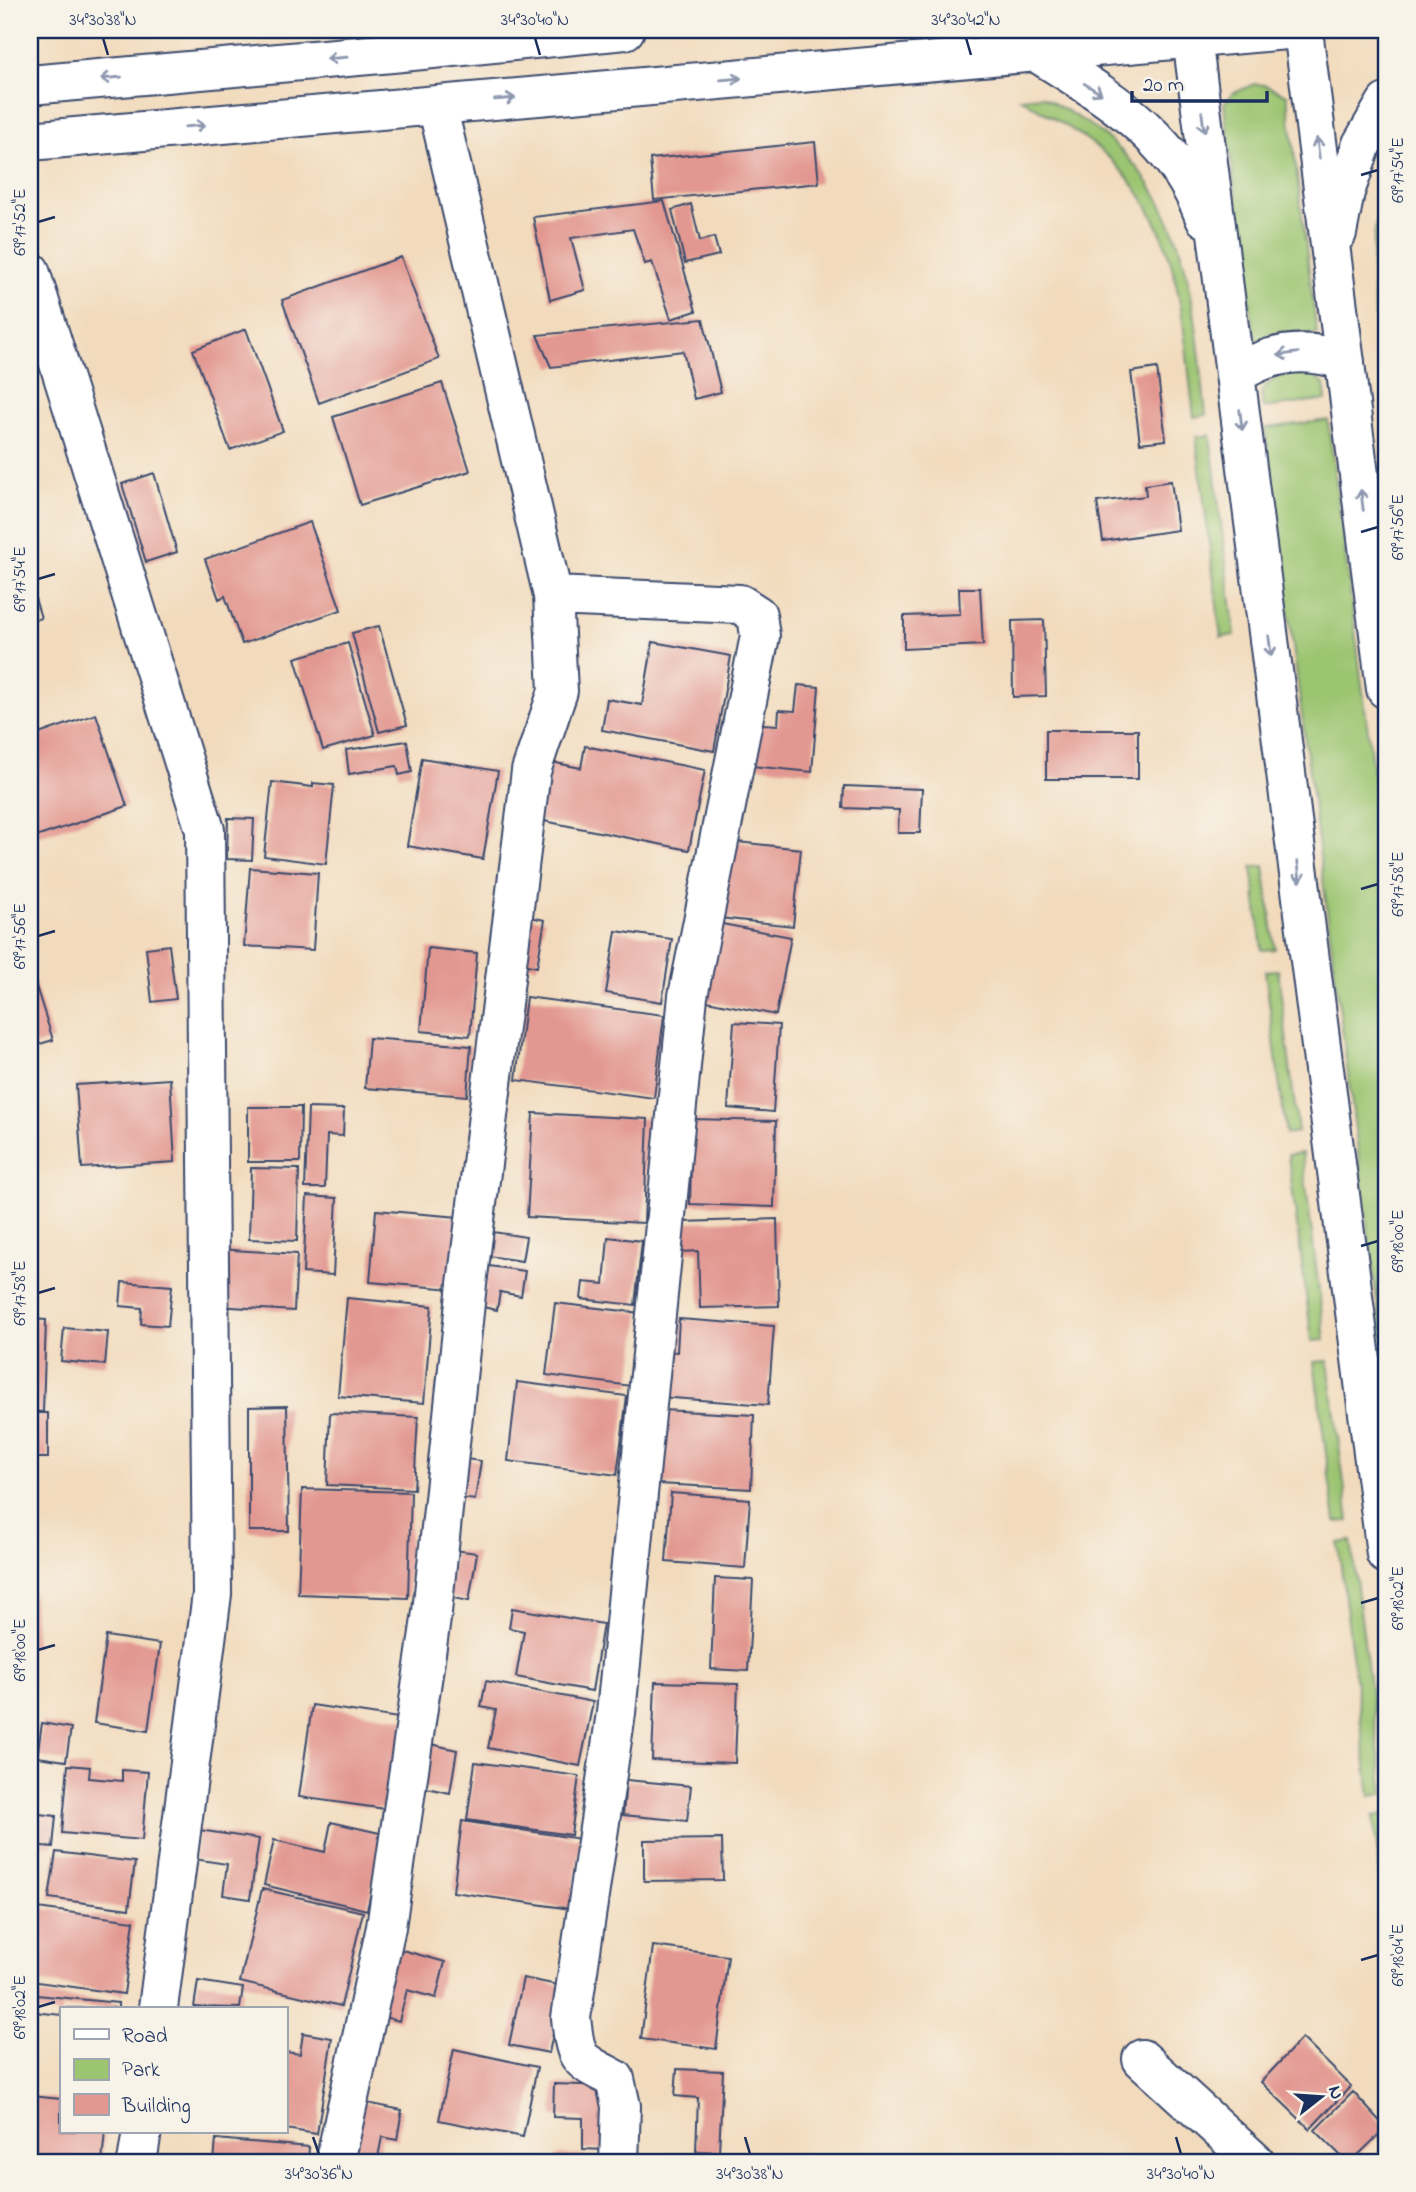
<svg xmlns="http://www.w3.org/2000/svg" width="1416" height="2192" font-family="'Indie Flower',sans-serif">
  <rect width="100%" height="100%" fill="#f7f3e8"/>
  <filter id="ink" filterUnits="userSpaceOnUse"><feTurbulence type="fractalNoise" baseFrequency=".0143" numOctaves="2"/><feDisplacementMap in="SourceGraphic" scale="14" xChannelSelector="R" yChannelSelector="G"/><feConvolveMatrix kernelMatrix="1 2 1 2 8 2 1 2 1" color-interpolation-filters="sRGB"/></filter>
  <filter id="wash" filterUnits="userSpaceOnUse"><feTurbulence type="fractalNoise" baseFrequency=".00686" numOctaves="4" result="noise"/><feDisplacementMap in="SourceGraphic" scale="28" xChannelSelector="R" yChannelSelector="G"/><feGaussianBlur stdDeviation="1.57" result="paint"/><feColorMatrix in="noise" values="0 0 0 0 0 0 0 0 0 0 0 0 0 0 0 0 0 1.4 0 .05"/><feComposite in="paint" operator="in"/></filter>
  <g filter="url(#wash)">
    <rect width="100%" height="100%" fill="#f2dbbd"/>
    <!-- green -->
    <path fill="#9cc571" stroke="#5c7a68" stroke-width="2" d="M 1254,84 L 1265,85 L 1287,95 L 1317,334 L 1286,334 L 1255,341 L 1224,104 L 1232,94 Z
      M 1042,96 C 1061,108 1083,119 1101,133 C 1193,204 1194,310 1206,415 L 1194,417 C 1181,314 1183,214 1093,144 C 1071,127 1044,113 1020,98 Z
      M 1386,186 L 1386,392 C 1376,321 1361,255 1386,186 Z
      M 1290,372 C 1304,372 1313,375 1324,384 L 1326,400 L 1263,408 L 1261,393 C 1269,381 1276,376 1290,372 Z
      M 1328,420 L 1386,872 L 1386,1370 L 1265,428 Z
      M 1210,435 L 1235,635 L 1221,637 L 1196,437 Z
      M 1264,866 L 1275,949 L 1262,950 L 1252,867 Z
      M 1278,970 L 1298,1132 L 1286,1134 L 1265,971 Z
      M 1302,1153 L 1325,1340 L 1312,1341 L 1288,1155 Z
      M 1328,1361 L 1349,1521 L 1335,1522 L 1314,1362 Z
      M 1351,1541 L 1384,1794 L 1370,1796 L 1338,1543 Z
      M 1386,1814 L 1386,1919 L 1373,1816 Z"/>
    <g id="blocks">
      <!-- building -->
      <path fill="#e29790" d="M 815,142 L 819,183 L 654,200 L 650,159 Z
        M 664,201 L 696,311 L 671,319 L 652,262 L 645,264 L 633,229 L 571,238 L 585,290 L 550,300 L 533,217 Z
        M 691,204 L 700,241 L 714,237 L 719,255 L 685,263 L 672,210 Z
        M 401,257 L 439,359 L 319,403 L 282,300 Z
        M 703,319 L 721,392 L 694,399 L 683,351 L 551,367 L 537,335 Z
        M 246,329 L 283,431 L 230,450 L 193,350 Z
        M 1157,368 L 1166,440 L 1140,443 L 1131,372 Z
        M 442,383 L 470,471 L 360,505 L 333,417 Z
        M 154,473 L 177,552 L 146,562 L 122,484 Z
        M 1171,481 L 1178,530 L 1103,541 L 1097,502 L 1146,496 L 1145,485 Z
        M 310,522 L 341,610 L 242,644 L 225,596 L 219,599 L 205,559 Z
        M 30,582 L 41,618 L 30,621 Z
        M 959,588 L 980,588 L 983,645 L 904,649 L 904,616 L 960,614 Z
        M 1044,620 L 1046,696 L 1013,697 L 1012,621 Z
        M 379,626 L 407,725 L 379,732 L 352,633 Z
        M 653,642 L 731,656 L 714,751 L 602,730 L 607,699 L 642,705 Z
        M 348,643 L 375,735 L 323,750 L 295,658 Z
        M 798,685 L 819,687 L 812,772 L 742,765 L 745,723 L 778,725 L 779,710 L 795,711 Z
        M 96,714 L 127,806 L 30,839 L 30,737 Z
        M 1046,730 L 1138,730 L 1138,779 L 1046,779 Z
        M 407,741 L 412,772 L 399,775 L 397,766 L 349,774 L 346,750 Z
        M 585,746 L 705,770 L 689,850 L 539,820 L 551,762 L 581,768 Z
        M 422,758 L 498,771 L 483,859 L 407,846 Z
        M 272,782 L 313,787 L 313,783 L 334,785 L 326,864 L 264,856 Z
        M 844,786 L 922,789 L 920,833 L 898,833 L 899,810 L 843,808 Z
        M 228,818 L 254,819 L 252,860 L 227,859 Z
        M 728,841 L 801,849 L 793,926 L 720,918 Z
        M 250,868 L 318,873 L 313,950 L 244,946 Z
        M 520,915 L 545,920 L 537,967 L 512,962 Z
        M 717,923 L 791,937 L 776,1015 L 702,1000 Z
        M 616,931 L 672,939 L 662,1002 L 606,993 Z
        M 169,945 L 176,999 L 152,1002 L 146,948 Z
        M 428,948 L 477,953 L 470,1036 L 421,1031 Z
        M 33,977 L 53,1040 L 30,1047 L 30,978 Z
        M 526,997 L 664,1015 L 654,1098 L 516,1080 Z
        M 734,1022 L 779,1025 L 773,1112 L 728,1108 Z
        M 369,1038 L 471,1046 L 467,1096 L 365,1088 Z
        M 170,1079 L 175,1162 L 82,1168 L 76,1085 Z
        M 248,1107 L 301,1107 L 300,1162 L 248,1162 Z
        M 308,1108 L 344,1109 L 343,1136 L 327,1135 L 325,1188 L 305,1188 Z
        M 533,1113 L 648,1119 L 644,1223 L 527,1217 Z
        M 692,1119 L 776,1121 L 774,1207 L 690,1204 Z
        M 251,1168 L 299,1169 L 297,1241 L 249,1239 Z
        M 307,1196 L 337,1198 L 333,1275 L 303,1273 Z
        M 376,1210 L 459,1217 L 453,1289 L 370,1282 Z
        M 777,1219 L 779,1306 L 700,1308 L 698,1251 L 682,1252 L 681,1222 Z
        M 493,1232 L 526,1237 L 522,1261 L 489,1256 Z
        M 608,1237 L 642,1241 L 635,1305 L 581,1299 L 583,1282 L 604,1284 Z
        M 218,1249 L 297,1254 L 294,1311 L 216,1306 Z
        M 489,1266 L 525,1271 L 521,1296 L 500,1292 L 497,1310 L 483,1307 Z
        M 122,1282 L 172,1286 L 168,1326 L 141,1324 L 142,1308 L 120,1306 Z
        M 347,1298 L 432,1306 L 424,1403 L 338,1396 Z
        M 555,1303 L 640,1313 L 631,1386 L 546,1375 Z
        M 30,1319 L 46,1320 L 43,1412 L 30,1411 Z
        M 679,1319 L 774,1326 L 768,1405 L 659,1397 L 662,1351 L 677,1352 Z
        M 64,1328 L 108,1332 L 105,1365 L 61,1361 Z
        M 517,1382 L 627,1396 L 617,1475 L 508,1461 Z
        M 287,1406 L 289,1531 L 249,1531 L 249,1407 Z
        M 662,1410 L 754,1415 L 751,1489 L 659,1484 Z
        M 30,1413 L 48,1413 L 48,1458 L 30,1458 Z
        M 330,1413 L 418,1417 L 414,1489 L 327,1485 Z
        M 458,1458 L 481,1461 L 475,1500 L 452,1497 Z
        M 302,1489 L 411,1492 L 408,1598 L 298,1594 Z
        M 671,1493 L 750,1499 L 745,1568 L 666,1562 Z
        M 455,1550 L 477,1553 L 469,1601 L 448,1597 Z
        M 715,1578 L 753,1580 L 748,1671 L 711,1669 Z
        M 30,1580 L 32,1580 L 36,1647 L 30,1647 Z
        M 512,1608 L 603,1624 L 592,1691 L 516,1677 L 524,1631 L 509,1628 Z
        M 106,1636 L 160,1644 L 148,1731 L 94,1723 Z
        M 486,1681 L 593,1702 L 580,1766 L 488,1748 L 496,1710 L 481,1707 Z
        M 655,1682 L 738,1684 L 735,1763 L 652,1760 Z
        M 312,1705 L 405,1719 L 393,1810 L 299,1797 Z
        M 42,1723 L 71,1728 L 66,1761 L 37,1757 Z
        M 431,1744 L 457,1750 L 450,1793 L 422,1787 Z
        M 475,1762 L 579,1776 L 571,1835 L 467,1820 Z
        M 68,1765 L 90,1767 L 89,1778 L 122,1781 L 122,1770 L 148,1772 L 142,1840 L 62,1833 Z
        M 626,1780 L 691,1786 L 687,1821 L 623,1815 Z
        M 30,1813 L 56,1816 L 53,1847 L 30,1845 Z
        M 462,1821 L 581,1839 L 571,1909 L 453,1892 Z
        M 331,1822 L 384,1834 L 367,1910 L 264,1885 L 274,1840 L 325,1852 Z
        M 199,1830 L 259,1839 L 250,1899 L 223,1895 L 227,1864 L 194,1859 Z
        M 722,1839 L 723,1880 L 644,1881 L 644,1840 Z
        M 56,1852 L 135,1862 L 129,1909 L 49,1898 Z
        M 262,1889 L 363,1912 L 341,2006 L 240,1982 Z
        M 30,1907 L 134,1921 L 124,1994 L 30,1981 Z
        M 388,1946 L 445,1962 L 436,1998 L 407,1990 L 399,2021 L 370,2013 Z
        M 653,1946 L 728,1956 L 716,2049 L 641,2039 Z
        M 523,1978 L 563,1986 L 549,2053 L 509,2045 Z
        M 198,1981 L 243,1988 L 240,2008 L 194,2007 Z
        M 37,1995 L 118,2003 L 118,2008 L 61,2008 L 61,2015 L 35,2012 Z
        M 303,2033 L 332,2038 L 317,2134 L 285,2129 L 285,2052 L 300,2054 Z
        M 1302,2038 L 1351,2086 L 1310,2129 L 1261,2082 Z
        M 454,2049 L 537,2067 L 523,2137 L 439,2120 Z
        M 677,2069 L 723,2071 L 719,2152 L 696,2151 L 698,2098 L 675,2096 Z
        M 554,2084 L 608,2086 L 606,2150 L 583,2149 L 583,2118 L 553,2117 Z
        M 1353,2092 L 1386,2128 L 1351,2162 L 1347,2162 L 1315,2130 Z
        M 30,2096 L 61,2099 L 61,2131 L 105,2131 L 102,2162 L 30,2162 Z
        M 357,2101 L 402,2110 L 397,2140 L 382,2137 L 377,2162 L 344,2162 Z
        M 216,2139 L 309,2147 L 308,2162 L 214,2162 Z
        M 556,2155 L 607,2157 L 607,2162 L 556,2162 Z
        M 682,2155 L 715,2156 L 714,2162 L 682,2162 Z"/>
    </g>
  </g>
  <g filter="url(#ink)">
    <use href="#blocks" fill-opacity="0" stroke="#3b496c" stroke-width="2"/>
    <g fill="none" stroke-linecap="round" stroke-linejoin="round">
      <defs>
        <path id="minor" d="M 1191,30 L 1386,1554
          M 1303,30 L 1386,689
          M 1036,52 C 1108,98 1173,133 1205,218
          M 30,85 L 392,53 L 625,30
          M 30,141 L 1287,30
          M 1337,233 L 1345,192 L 1362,144 L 1386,103
          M 30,271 L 205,830 L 212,1594 L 158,2008
          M 1235,375 C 1270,352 1305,347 1345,361
          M 553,596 L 740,604 L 757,615 L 760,636 L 688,996 L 616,1713 L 571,2018 C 576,2062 577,2059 615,2079 L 621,2106 L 619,2162
          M 1142,2059 L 1255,2162
          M 137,2162 L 142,2131
          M 335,2162 L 386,1927 L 432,1612 L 467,1284 L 531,771 L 558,691 L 553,596 L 437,105"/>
      </defs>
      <!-- minor casing -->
      <use href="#minor" stroke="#3b496c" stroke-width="42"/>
      <!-- minor -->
      <use href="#minor" stroke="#fff" stroke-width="38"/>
    </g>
    <!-- one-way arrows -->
    <defs><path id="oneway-shaft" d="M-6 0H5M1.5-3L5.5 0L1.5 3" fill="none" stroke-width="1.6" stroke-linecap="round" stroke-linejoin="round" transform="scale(1.75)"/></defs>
    <g stroke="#8d97ae">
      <use href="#oneway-shaft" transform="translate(337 58) rotate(175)"/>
      <use href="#oneway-shaft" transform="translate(111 78) rotate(175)"/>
      <use href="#oneway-shaft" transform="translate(731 79) rotate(-5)"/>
      <use href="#oneway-shaft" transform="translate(1093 89) rotate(32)"/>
      <use href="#oneway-shaft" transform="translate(505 99) rotate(-5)"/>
      <use href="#oneway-shaft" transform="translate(1203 122) rotate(83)"/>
      <use href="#oneway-shaft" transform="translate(195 126) rotate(-5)"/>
      <use href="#oneway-shaft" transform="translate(1318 148) rotate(-97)"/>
      <use href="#oneway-shaft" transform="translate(1288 354) rotate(173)"/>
      <use href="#oneway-shaft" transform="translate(1241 420) rotate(83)"/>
      <use href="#oneway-shaft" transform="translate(1362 500) rotate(-97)"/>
      <use href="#oneway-shaft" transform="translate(1270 646) rotate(83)"/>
      <use href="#oneway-shaft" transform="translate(1299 872) rotate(83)"/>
    </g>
  </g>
  <!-- ticks -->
  <path fill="none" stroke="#1b2f5e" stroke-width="2.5" d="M 103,38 L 108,55M 535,38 L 540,55M 966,38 L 971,55M 1361,175 L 1378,170M 38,222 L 55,217M 1361,532 L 1378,527M 38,579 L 55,574M 1361,889 L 1378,884M 38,936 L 55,931M 1361,1246 L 1378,1241M 38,1293 L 55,1288M 1361,1603 L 1378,1598M 38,1650 L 55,1645M 1361,1960 L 1378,1955M 38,2007 L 55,2002M 313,2137 L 319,2154M 745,2137 L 750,2154M 1176,2137 L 1181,2154"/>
  <!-- margin -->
  <rect width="1416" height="2192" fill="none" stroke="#f7f3e8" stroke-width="77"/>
  <!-- legend -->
  <rect x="60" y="2007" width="228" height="126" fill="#f7f3e8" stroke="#9fa5b1" stroke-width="2"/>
  <rect x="74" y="2029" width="35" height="10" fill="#ffffff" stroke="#9fa5b1" stroke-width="2"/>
  <text x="122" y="2042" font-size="21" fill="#1b2f5e">Road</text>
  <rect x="74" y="2059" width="35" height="21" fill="#9cc571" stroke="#9fa5b1" stroke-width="2"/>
  <text x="122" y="2076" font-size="21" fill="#1b2f5e">Park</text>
  <rect x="74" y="2094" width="35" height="21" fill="#e29790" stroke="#9fa5b1" stroke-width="2"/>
  <text x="122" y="2112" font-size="21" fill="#1b2f5e">Building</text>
  <!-- north arrow -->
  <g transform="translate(1321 2097) rotate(73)" stroke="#f7f3e8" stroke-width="5" paint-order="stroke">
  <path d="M0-5L12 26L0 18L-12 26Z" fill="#1b2f5e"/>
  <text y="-10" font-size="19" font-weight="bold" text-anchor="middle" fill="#1b2f5e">N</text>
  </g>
  <!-- scale -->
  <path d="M1132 91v10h135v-10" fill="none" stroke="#1b2f5e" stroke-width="3.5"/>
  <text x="1143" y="91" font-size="21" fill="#1b2f5e" stroke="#f7f3e8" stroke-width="5" paint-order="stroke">20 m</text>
  <rect x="38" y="38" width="1340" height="2116" fill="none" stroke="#1b2f5e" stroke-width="2.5"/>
  <g font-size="18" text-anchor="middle" fill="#1b2f5e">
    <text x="103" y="25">34°30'38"N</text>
    <text x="535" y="25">34°30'40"N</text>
    <text x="966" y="25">34°30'42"N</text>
    <text transform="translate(1397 170) rotate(-90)" y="6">69°17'54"E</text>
    <text transform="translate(19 222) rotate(-90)" y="6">69°17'52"E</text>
    <text transform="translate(1397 527) rotate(-90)" y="6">69°17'56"E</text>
    <text transform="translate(19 579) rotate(-90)" y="6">69°17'54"E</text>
    <text transform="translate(1397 884) rotate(-90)" y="6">69°17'58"E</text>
    <text transform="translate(19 936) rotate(-90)" y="6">69°17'56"E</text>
    <text transform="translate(1397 1241) rotate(-90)" y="6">69°18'00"E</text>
    <text transform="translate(19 1293) rotate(-90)" y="6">69°17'58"E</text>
    <text transform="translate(1397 1598) rotate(-90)" y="6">69°18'02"E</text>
    <text transform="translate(19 1650) rotate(-90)" y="6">69°18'00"E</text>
    <text transform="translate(1397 1955) rotate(-90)" y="6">69°18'04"E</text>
    <text transform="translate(19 2007) rotate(-90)" y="6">69°18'02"E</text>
    <text x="319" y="2179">34°30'36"N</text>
    <text x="750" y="2179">34°30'38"N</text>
    <text x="1181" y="2179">34°30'40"N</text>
  </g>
</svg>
